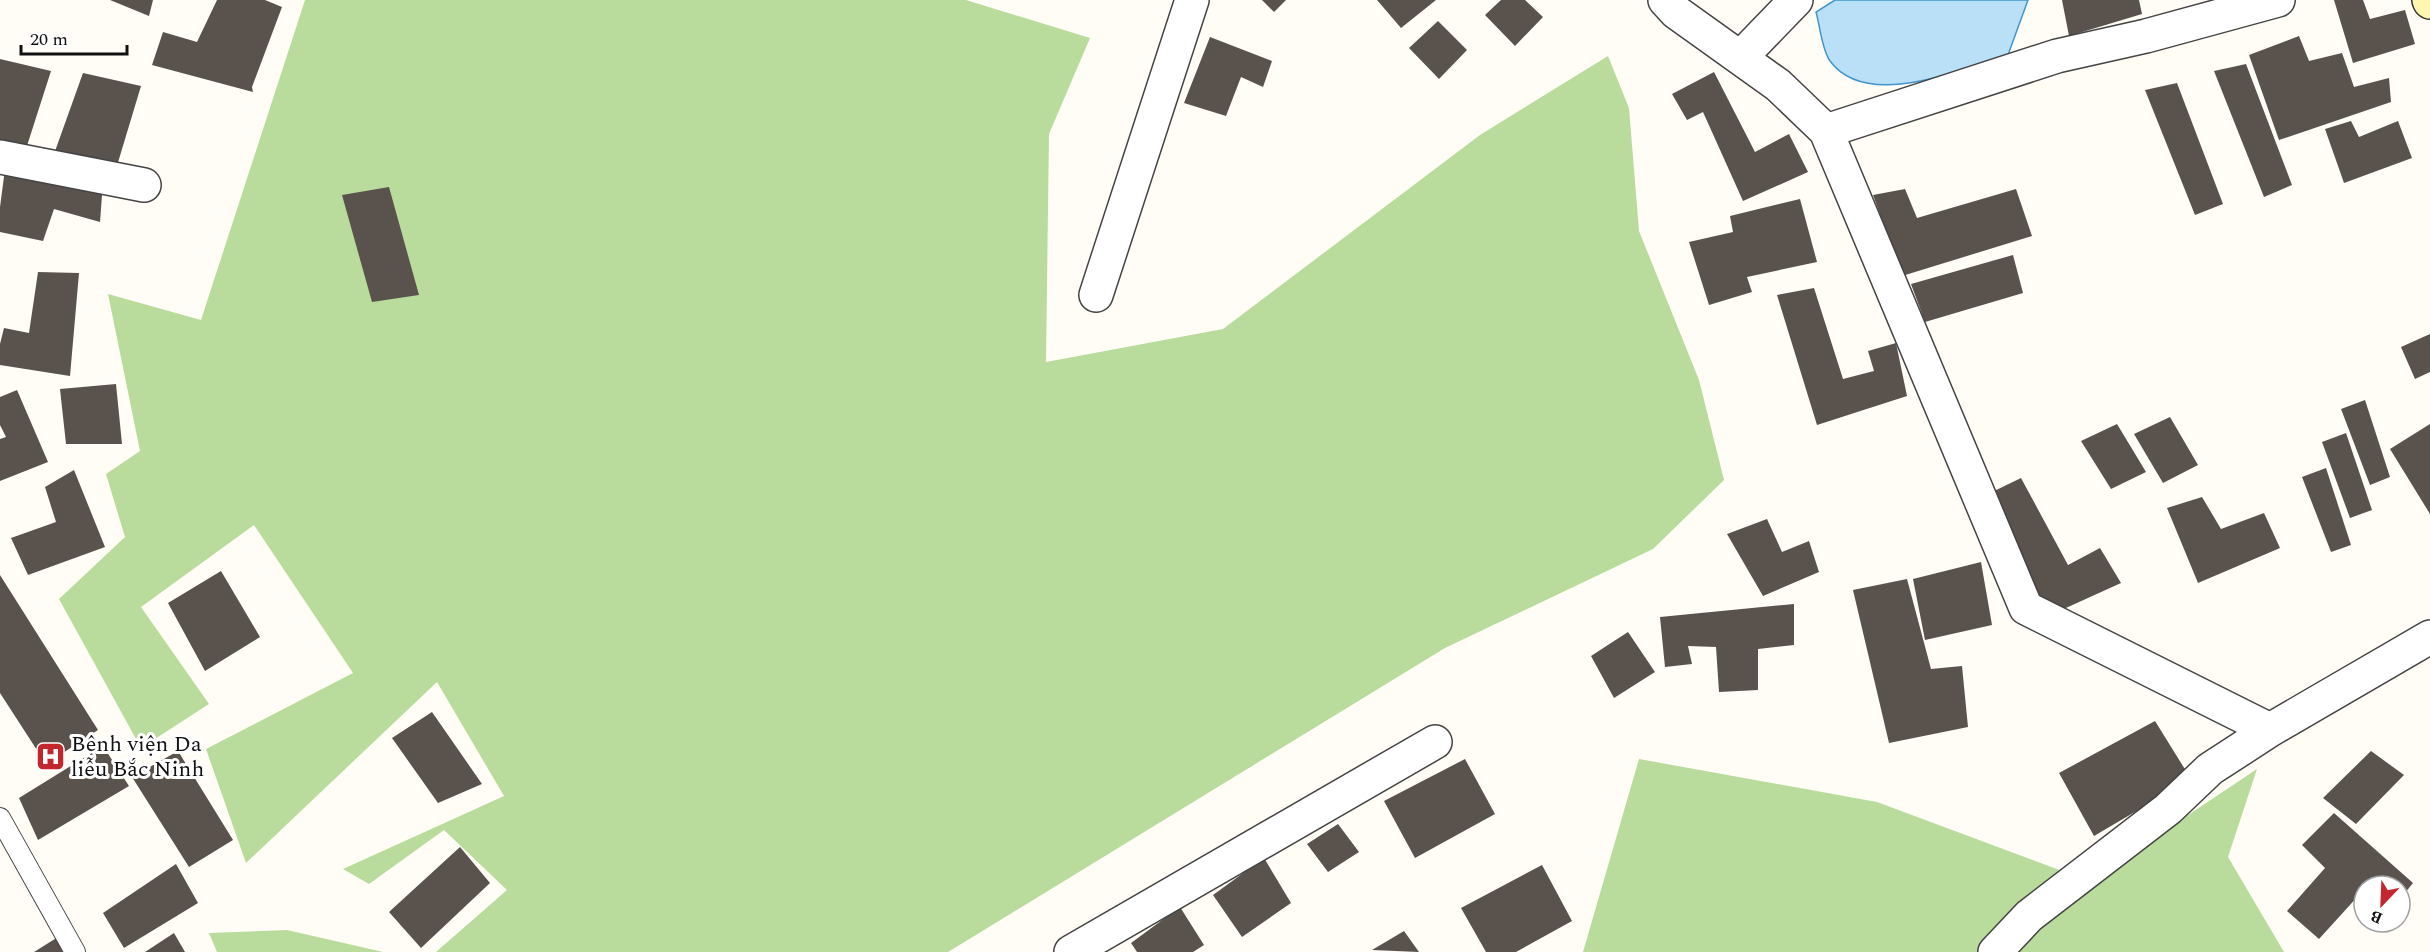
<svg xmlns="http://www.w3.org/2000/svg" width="2430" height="952" font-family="Spectral,serif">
  <rect width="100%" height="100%" fill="#fffdf5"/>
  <!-- forest -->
  <path fill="#b9dc9c" d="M 305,0 L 966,0 L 1090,38 L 1049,134 L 1046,362 L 1223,329 L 1480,135 L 1608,56 L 1629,108 L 1639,231 L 1699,380 L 1724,480 L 1653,549 L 1445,648 L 948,952 L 436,952 L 507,890 L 444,830 L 369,884 L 343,869 L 504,796 L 437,682 L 246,863 L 206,749 L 353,673 L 254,525 L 141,607 L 209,704 L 141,748 L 59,599 L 125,537 L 106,474 L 140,451 L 108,294 L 201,320 Z
    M 1639,759 L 1877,802 L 2089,881 L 2257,769 L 2228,857 L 2284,952 L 1583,952 Z
    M 287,930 L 383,952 L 217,952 L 209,933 Z"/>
  <!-- water -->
  <path fill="#b9e0f7" stroke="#3f96cf" stroke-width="1.5" d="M 1835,0 L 2028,0 L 2008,55 C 1961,69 1867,111 1830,61 C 1822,50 1820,26 1816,12 Z"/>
  <!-- building -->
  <path fill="#5a524d" d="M 110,0 L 153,0 L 149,16 Z
    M 217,0 L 265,0 L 282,7 L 252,87 L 253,92 L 152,65 L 163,32 L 197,42 Z
    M 1262,0 L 1286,0 L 1274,12 Z
    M 1377,0 L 1436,0 L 1401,28 Z
    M 1501,0 L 1525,0 L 1543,17 L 1515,46 L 1485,15 Z
    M 2062,0 L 2139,0 L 2142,14 L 2069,36 Z
    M 2334,0 L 2363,0 L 2370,19 L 2405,10 L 2415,44 L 2353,63 Z
    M 1438,21 L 1467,50 L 1439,79 L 1409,48 Z
    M 2299,36 L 2309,61 L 2342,53 L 2354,87 L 2389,78 L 2391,102 L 2279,140 L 2249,55 Z
    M 1210,37 L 1272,61 L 1263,87 L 1241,77 L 1226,116 L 1184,103 Z
    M 0,59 L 51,71 L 25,152 L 0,148 Z
    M 2246,64 L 2292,185 L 2264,197 L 2214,71 Z
    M 1714,72 L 1755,152 L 1789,134 L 1808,172 L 1743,201 L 1703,112 L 1687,120 L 1672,94 Z
    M 83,73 L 141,86 L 116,169 L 54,154 Z
    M 2177,83 L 2223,204 L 2195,215 L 2145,90 Z
    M 2351,121 L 2359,137 L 2398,121 L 2412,158 L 2344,183 L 2325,129 Z
    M 5,169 L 103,182 L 100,222 L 54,209 L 43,241 L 0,232 L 0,207 Z
    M 389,187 L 419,295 L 372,302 L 342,195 Z
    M 1905,189 L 1917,218 L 2016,189 L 2032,236 L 1902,276 L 1873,195 Z
    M 1800,199 L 1817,262 L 1747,277 L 1752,292 L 1709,305 L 1689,242 L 1733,232 L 1730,216 Z
    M 2013,255 L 2023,293 L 1925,322 L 1911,284 Z
    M 38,272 L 79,273 L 70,376 L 0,365 L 0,344 L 4,328 L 29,333 Z
    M 1814,288 L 1843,379 L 1874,371 L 1868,351 L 1896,343 L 1907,396 L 1817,425 L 1777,295 Z
    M 2430,334 L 2430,372 L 2415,379 L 2401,347 Z
    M 116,384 L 122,444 L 66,444 L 60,389 Z
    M 17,390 L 48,462 L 0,481 L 0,439 L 6,437 L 0,425 L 0,397 Z
    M 2365,400 L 2390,477 L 2370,485 L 2341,409 Z
    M 2170,417 L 2198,465 L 2163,483 L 2134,434 Z
    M 2117,424 L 2146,472 L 2111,489 L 2081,441 Z
    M 2430,424 L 2430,514 L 2390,449 Z
    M 2346,433 L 2372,510 L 2350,518 L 2322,442 Z
    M 2326,468 L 2351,545 L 2331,552 L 2302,477 Z
    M 74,470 L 105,547 L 28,575 L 11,538 L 56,522 L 45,487 Z
    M 2021,478 L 2068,565 L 2100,548 L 2121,583 L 2046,617 L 1988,494 Z
    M 2202,497 L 2221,529 L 2264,513 L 2280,548 L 2198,583 L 2167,508 Z
    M 1767,519 L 1782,552 L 1809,541 L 1819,572 L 1763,596 L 1727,534 Z
    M 1981,562 L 1992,625 L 1925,640 L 1913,579 Z
    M 221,571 L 260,637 L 205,671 L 168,603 Z
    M 0,575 L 98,730 L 46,764 L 0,693 Z
    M 1907,579 L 1931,669 L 1962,666 L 1968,727 L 1889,743 L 1853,590 Z
    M 1794,604 L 1794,645 L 1758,649 L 1758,690 L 1719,692 L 1716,647 L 1688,646 L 1692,664 L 1665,667 L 1660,617 Z
    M 1628,632 L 1655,672 L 1614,698 L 1591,656 Z
    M 432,712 L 482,784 L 438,803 L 392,738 Z
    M 2155,721 L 2191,779 L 2094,836 L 2059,773 Z
    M 103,746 L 129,786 L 38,840 L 19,798 Z
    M 178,751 L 233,840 L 189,867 L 132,777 Z
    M 2371,751 L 2404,775 L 2356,824 L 2323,798 Z
    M 1465,759 L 1495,814 L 1415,858 L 1384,801 Z
    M 2334,813 L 2413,883 L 2400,899 L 2400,886 L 2364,886 L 2364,900 L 2359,895 L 2319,939 L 2287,911 L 2325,868 L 2302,845 Z
    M 1338,824 L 1359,852 L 1328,872 L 1307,844 Z
    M 460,847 L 490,883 L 421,948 L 389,912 Z
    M 1264,858 L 1291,903 L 1242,937 L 1213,895 Z
    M 176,864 L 198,903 L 124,948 L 103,913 Z
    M 1542,865 L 1572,921 L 1516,952 L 1486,952 L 1461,908 Z
    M 1180,907 L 1204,945 L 1193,952 L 1137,952 L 1131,943 Z
    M 1404,931 L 1419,952 L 1372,950 Z
    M 174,933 L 185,952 L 145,952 Z
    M 58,937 L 63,952 L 34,952 Z"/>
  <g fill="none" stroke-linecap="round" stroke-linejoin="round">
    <defs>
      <path id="lane" d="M 0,818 L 75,952"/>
      <path id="street" d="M 1665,0 L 1676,12 L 1778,85 L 1826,131 L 2057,56 L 2146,36 L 2278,0
        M 1740,58 L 1796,0
        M 1826,131 L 2026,608 L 2270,730
        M 0,157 L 144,185
        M 1096,295 L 1192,0
        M 1071,952 L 1435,742
        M 1995,952 L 2029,916 L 2168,809 L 2210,769 L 2270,730 L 2430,637"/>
      <path id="secondary" d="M 2429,0 L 2430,2"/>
    </defs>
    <!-- lane casing -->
    <use href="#lane" stroke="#444" stroke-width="22"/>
    <!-- street casing -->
    <use href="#street" stroke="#444" stroke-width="36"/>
    <!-- secondary casing -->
    <use href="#secondary" stroke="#333" stroke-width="36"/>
    <!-- lane -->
    <use href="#lane" stroke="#fff" stroke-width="20"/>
    <!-- street -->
    <use href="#street" stroke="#fff" stroke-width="33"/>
    <!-- secondary -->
    <use href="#secondary" stroke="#fff6b0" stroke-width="33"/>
  </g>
  <!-- icons -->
  <defs>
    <symbol id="hospital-square" viewBox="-11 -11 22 22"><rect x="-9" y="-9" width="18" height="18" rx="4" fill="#c4262e" stroke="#fff"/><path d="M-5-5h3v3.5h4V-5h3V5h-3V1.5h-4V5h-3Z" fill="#fff"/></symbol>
  </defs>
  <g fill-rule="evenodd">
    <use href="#hospital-square" x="34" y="740" width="33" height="33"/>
  </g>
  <g text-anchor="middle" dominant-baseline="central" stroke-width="6" stroke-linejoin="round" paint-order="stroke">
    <!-- poi labels -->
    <g font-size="22" fill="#111" stroke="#fff" text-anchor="start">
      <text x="71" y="744">Bệnh viện Da<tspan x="71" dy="25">liễu Bắc Ninh</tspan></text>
    </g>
  </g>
  <!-- north arrow -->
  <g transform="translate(2382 904) rotate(203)"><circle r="28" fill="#ffffff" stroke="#a0a0a0" stroke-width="1.5"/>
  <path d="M0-4.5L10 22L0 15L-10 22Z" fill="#c4262e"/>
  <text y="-9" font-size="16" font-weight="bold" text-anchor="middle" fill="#111111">B</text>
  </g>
  <!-- scale -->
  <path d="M21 45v9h106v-9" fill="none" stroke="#111111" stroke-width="3"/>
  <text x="30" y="45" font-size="18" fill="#111111" stroke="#ffffff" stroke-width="4.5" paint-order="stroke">20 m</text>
</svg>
